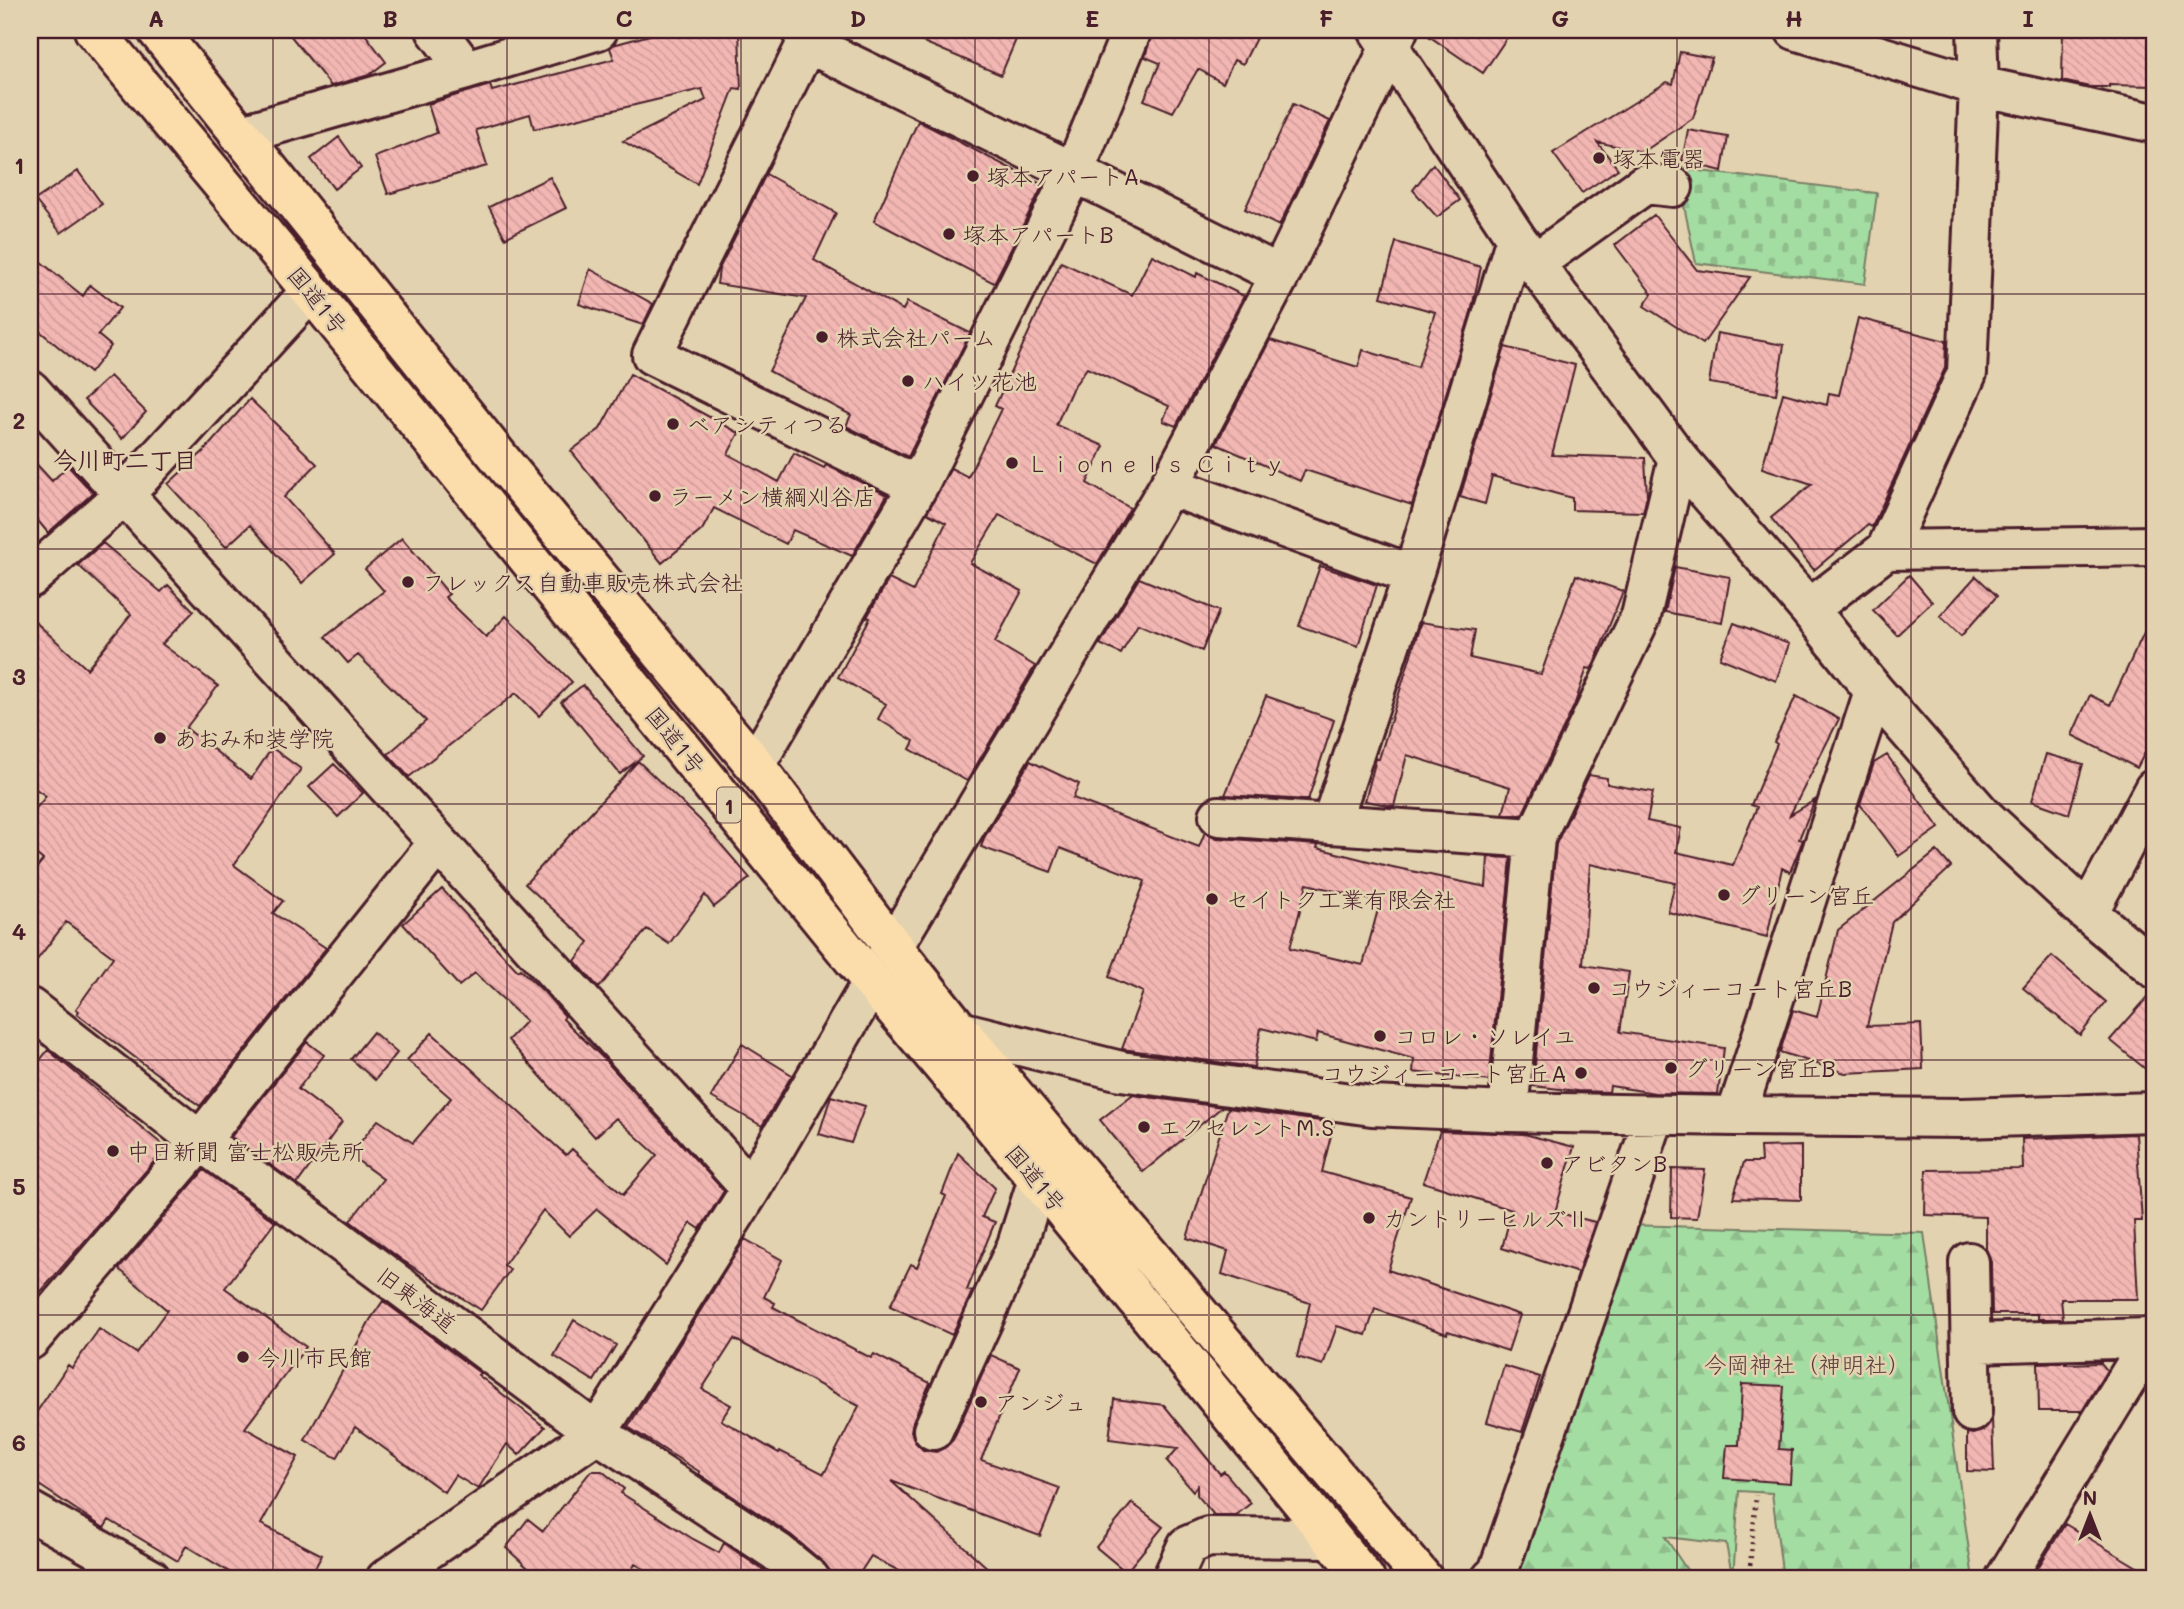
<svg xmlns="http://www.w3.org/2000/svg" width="2184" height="1609" font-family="Mali,'Klee One',sans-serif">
  <defs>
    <pattern id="forest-firs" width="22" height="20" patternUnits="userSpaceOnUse" patternTransform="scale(1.75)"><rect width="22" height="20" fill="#a4dda2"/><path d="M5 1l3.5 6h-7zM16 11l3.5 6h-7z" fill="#8fbd8c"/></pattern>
    <pattern id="cemetery-stones" width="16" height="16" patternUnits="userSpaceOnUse" patternTransform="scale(1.75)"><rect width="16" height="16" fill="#a4dda2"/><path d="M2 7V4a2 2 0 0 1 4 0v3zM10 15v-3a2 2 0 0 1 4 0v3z" fill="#8fbd8c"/></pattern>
    <pattern id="building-back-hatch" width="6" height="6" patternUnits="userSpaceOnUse" patternTransform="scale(1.75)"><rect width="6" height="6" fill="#f3b7b3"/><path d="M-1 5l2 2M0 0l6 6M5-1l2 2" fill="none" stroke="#d29d9a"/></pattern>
  </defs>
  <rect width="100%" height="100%" fill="#e3d2af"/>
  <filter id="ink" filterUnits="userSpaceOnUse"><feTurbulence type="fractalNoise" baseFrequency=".0143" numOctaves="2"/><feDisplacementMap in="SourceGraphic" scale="14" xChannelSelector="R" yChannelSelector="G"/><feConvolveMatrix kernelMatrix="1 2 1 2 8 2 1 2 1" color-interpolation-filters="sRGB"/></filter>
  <g filter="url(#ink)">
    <!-- forest -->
    <path fill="url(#forest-firs)" stroke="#777e66" stroke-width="2" d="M 1626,1225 L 1924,1233 L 1973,1579 L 1783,1579 L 1772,1493 L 1739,1491 L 1733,1579 L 1726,1544 L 1665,1537 L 1693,1579 L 1531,1579 L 1514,1569 Z"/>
    <!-- cemetery -->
    <path fill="url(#cemetery-stones)" stroke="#777e66" stroke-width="2" d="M 1676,168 L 1877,193 L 1865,284 L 1696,263 Z"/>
    <!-- building -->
    <path fill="url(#building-back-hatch)" stroke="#4a1f2b" stroke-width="2" fill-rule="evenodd" d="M 286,30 L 362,30 L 386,62 L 369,75 L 331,86 Z
      M 668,30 L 739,30 L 741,89 L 734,88 L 697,184 L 623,141 L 706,100 L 702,89 L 534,129 L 530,114 L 476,130 L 487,166 L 388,194 L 375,157 L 437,133 L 428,104 L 490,85 L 492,91 L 614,59 L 610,48 L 613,45 Z
      M 895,30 L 1020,30 L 1001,75 Z
      M 1153,30 L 1260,30 L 1243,64 L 1234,60 L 1223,83 L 1198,69 L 1173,112 L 1144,100 L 1160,63 L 1145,57 Z
      M 1420,30 L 1512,30 L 1483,73 Z
      M 2063,30 L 2154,30 L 2154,86 L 2109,85 L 2109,87 L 2090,87 L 2062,81 Z
      M 1680,52 L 1712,58 L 1693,118 L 1643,152 L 1597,142 L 1618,169 L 1582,193 L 1553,153 L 1667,82 L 1673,84 Z
      M 1293,104 L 1330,121 L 1279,226 L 1245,209 Z
      M 918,121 L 1043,185 L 994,283 L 874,221 Z
      M 1688,130 L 1728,137 L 1722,171 L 1682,161 Z
      M 339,137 L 361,168 L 334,189 L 311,159 Z
      M 1433,164 L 1460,200 L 1437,217 L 1413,190 Z
      M 78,171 L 102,204 L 61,233 L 35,200 Z
      M 766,174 L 836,213 L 814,260 L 903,310 L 907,302 L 970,333 L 908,457 L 846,426 L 851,415 L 769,371 L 806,298 L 717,284 L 719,269 Z
      M 550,177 L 566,208 L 505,238 L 489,207 Z
      M 1654,215 L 1697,270 L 1750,277 L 1703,344 L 1644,306 L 1652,294 L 1615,245 Z
      M 1396,242 L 1481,267 L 1471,312 L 1412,505 L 1305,470 L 1300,481 L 1216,444 L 1270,340 L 1358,367 L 1363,350 L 1418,367 L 1435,312 L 1381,297 Z
      M 30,253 L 83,296 L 90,285 L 120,308 L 98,335 L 111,346 L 90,373 L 30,323 Z
      M 1152,255 L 1196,277 L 1197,273 L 1244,296 L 1176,426 L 1163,421 L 1169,406 L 1087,368 L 1072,389 L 1056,425 L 1104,446 L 1087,483 L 1130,508 L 1097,564 L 999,515 L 970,563 L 1022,591 L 995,642 L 1035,666 L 967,781 L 910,749 L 914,741 L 878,719 L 886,704 L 838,677 L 870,618 L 867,617 L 889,579 L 913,591 L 946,523 L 927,513 L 951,468 L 968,477 L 1001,409 L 995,406 L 1061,262 L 1132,295 Z
      M 590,269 L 653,304 L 643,325 L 579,304 Z
      M 1858,318 L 1946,341 L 1945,368 L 1872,527 L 1868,525 L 1814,570 L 1771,518 L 1812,484 L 1762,468 L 1783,393 L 1827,405 L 1829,393 L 1839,395 Z
      M 1717,333 L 1784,345 L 1776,394 L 1709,383 Z
      M 1505,347 L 1575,365 L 1552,455 L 1645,458 L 1647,496 L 1643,512 L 1572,510 L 1572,498 L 1492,476 L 1485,504 L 1460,497 Z
      M 630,374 L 739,433 L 728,454 L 779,482 L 794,453 L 824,468 L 826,465 L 887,495 L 852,556 L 793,530 L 786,544 L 714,508 L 702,530 L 662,563 L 571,451 L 600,429 Z
      M 110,376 L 146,412 L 122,439 L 84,400 Z
      M 250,399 L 317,464 L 284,497 L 335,554 L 302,583 L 250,525 L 226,547 L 168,484 L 204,451 Z
      M 30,457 L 52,481 L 68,466 L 93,493 L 48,533 L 30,511 Z
      M 402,538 L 449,594 L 445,597 L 486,637 L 506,616 L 572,682 L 539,716 L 516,693 L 409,777 L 388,754 L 426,721 L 358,655 L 348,663 L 325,637 L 384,591 L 365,569 Z
      M 103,543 L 161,592 L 168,585 L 194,611 L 162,644 L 218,686 L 186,728 L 251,779 L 272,748 L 301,769 L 234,865 L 283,901 L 273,913 L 326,948 L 200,1106 L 77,1014 L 79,1011 L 76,1009 L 113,957 L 66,922 L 30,969 L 30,876 L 43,860 L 30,849 L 30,816 L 46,796 L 30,785 L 30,617 L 87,669 L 131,614 L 78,565 Z
      M 1320,566 L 1377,585 L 1358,646 L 1299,626 Z
      M 1675,567 L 1730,577 L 1722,623 L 1665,612 Z
      M 1576,575 L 1623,591 L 1594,664 L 1591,669 L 1587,668 L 1574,706 L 1522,815 L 1503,814 L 1510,787 L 1407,755 L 1394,806 L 1365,801 L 1376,759 L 1379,759 L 1421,622 L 1475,630 L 1470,658 L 1541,674 Z
      M 1909,575 L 1932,602 L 1897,635 L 1873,610 Z
      M 1976,576 L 1997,596 L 1961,636 L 1940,616 Z
      M 1139,578 L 1219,611 L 1202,651 L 1138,624 L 1121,654 L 1100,644 Z
      M 2154,611 L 2154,735 L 2137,768 L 2072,735 L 2090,695 L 2110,705 Z
      M 1734,623 L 1789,644 L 1776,681 L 1720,658 Z
      M 583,685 L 643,756 L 620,774 L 561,702 Z
      M 1266,696 L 1334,720 L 1308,800 L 1225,795 Z
      M 1796,696 L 1839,719 L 1790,815 L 1815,800 L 1799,839 L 1803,840 L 1790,872 L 1782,868 L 1767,937 L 1668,912 L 1675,883 L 1590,864 L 1583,965 L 1629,972 L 1620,1032 L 1724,1048 L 1718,1094 L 1655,1093 L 1610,1086 L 1609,1092 L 1578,1091 L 1533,1086 L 1556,844 L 1589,775 L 1607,778 L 1607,784 L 1653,792 L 1647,821 L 1681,828 L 1676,852 L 1733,865 L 1757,807 L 1751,805 L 1777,744 L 1774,742 Z
      M 2046,754 L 2083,764 L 2069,814 L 2032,801 Z
      M 1887,755 L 1939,828 L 1899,856 L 1860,804 L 1874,763 Z
      M 638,761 L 700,820 L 750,878 L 714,907 L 705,895 L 669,944 L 647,929 L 599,988 L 575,961 L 589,942 L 525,884 Z
      M 1030,761 L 1079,784 L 1073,798 L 1199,847 L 1205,832 L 1217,838 L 1318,845 L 1317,848 L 1388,866 L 1486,887 L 1488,857 L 1511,858 L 1489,1081 L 1413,1072 L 1414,1059 L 1318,1033 L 1316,1042 L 1261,1028 L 1254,1067 L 1122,1049 L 1143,992 L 1109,977 L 1145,881 L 1060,848 L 1051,872 L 981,847 L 984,838 ZM 1307,884 L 1380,902 L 1363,965 L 1290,948 Z
      M 334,764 L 363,793 L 338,817 L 309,787 Z
      M 1937,851 L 1951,867 L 1892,922 L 1867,1026 L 1921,1024 L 1923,1069 L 1845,1073 L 1780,1052 L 1793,1010 L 1817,1017 L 1838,930 Z
      M 442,889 L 518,971 L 520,969 L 544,992 L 565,1016 L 563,1019 L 605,1060 L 724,1191 L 700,1229 L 691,1223 L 666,1265 L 597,1209 L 569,1236 L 543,1210 L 504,1265 L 510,1270 L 481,1310 L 402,1260 L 350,1221 L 383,1179 L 350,1155 L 378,1120 L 413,1143 L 451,1098 L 407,1060 L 432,1033 L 566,1155 L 572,1149 L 623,1195 L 657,1155 L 616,1118 L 595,1137 L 508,1040 L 526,1021 L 475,973 L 459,986 L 403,924 Z
      M 2052,956 L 2106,1002 L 2080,1035 L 2023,988 Z
      M 2154,990 L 2154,1076 L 2110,1040 Z
      M 373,1032 L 397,1053 L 375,1080 L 351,1059 Z
      M 307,1042 L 324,1055 L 298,1089 L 342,1122 L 297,1184 L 231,1137 Z
      M 742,1044 L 792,1075 L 762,1126 L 711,1097 Z
      M 48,1050 L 164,1146 L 165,1149 L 30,1304 L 30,1073 Z
      M 1132,1095 L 1222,1107 L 1143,1172 L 1100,1120 Z
      M 831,1096 L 865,1106 L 851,1143 L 819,1134 Z
      M 1228,1108 L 1334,1123 L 1322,1172 L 1411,1197 L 1388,1270 L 1520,1315 L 1508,1351 L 1448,1331 L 1447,1334 L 1375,1309 L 1366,1335 L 1337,1326 L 1323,1365 L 1297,1357 L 1310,1303 L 1222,1274 L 1228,1251 L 1187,1238 Z
      M 1440,1131 L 1524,1134 L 1574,1147 L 1555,1212 L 1595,1222 L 1578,1273 L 1502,1248 L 1512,1210 L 1423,1182 Z
      M 2136,1134 L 2142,1221 L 2134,1221 L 2138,1299 L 2061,1299 L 2063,1319 L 2038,1319 L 2038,1314 L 1992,1314 L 1991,1262 L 1986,1249 L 1986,1217 L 1925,1215 L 1926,1170 L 2023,1169 L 2022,1139 Z
      M 1801,1146 L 1801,1200 L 1733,1198 L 1744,1162 L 1761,1162 L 1760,1147 Z
      M 958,1153 L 995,1188 L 982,1217 L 995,1222 L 967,1290 L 972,1292 L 952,1335 L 890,1306 L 911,1264 L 917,1267 L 946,1196 L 942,1194 Z
      M 1672,1169 L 1705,1170 L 1697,1218 L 1671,1217 Z
      M 204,1170 L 275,1222 L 225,1288 L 306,1347 L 245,1428 L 298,1457 L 261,1524 L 322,1555 L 309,1579 L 241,1579 L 186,1546 L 178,1561 L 109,1520 L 104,1528 L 30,1479 L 30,1422 L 68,1365 L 72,1368 L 99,1329 L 136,1353 L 167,1310 L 119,1269 Z
      M 745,1239 L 782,1260 L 764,1297 L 775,1303 L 773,1307 L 871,1358 L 874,1354 L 930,1383 L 913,1421 L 911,1431 L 915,1442 L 923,1450 L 936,1452 L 946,1447 L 953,1440 L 991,1355 L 1020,1368 L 981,1460 L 1060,1488 L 1040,1536 L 891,1481 L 1000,1579 L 914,1579 L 871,1556 L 856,1579 L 831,1579 L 830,1571 L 824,1563 L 791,1535 L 699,1474 L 700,1472 L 628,1427 ZM 734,1339 L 859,1406 L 824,1474 L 780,1451 L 779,1453 L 721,1420 L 731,1405 L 702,1389 Z
      M 383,1301 L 480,1373 L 478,1375 L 545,1427 L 519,1455 L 507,1444 L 478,1489 L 455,1475 L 444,1492 L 355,1427 L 337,1458 L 305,1440 L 370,1320 Z
      M 574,1320 L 616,1345 L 594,1381 L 554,1356 Z
      M 2065,1362 L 2065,1364 L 2101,1363 L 2107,1370 L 2082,1411 L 2039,1411 L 2038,1363 Z
      M 1504,1366 L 1540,1377 L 1522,1432 L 1487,1422 Z
      M 1742,1384 L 1784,1386 L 1779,1449 L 1792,1450 L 1790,1483 L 1724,1478 L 1727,1445 L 1739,1445 Z
      M 1114,1399 L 1164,1405 L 1220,1474 L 1224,1471 L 1251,1503 L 1236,1515 L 1214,1515 L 1197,1495 L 1197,1486 L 1193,1491 L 1167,1461 L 1178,1448 L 1109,1439 Z
      M 1992,1418 L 1994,1472 L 1967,1471 L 1967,1433 L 1973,1434 L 1983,1431 Z
      M 591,1471 L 602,1471 L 624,1489 L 621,1493 L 693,1539 L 719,1553 L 724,1543 L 776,1579 L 662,1579 L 635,1564 L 627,1579 L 540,1579 L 506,1548 L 528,1519 L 543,1531 Z
      M 1132,1503 L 1163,1527 L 1126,1572 L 1096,1547 Z
      M 2065,1524 L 2154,1577 L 2154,1579 L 2051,1579 L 2036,1571 Z"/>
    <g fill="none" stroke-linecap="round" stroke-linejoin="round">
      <defs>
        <path id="minor" d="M 436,30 L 466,70
          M 801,30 L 807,43 L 652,355 L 918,486
          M 1378,30 L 1516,238 L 1678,458 L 1809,609 L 1874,691 L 1982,815 L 2088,913 L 2154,968
          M 1795,30 L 1979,86 L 2154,123
          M 807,43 L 1074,172 L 1280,275
          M 239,135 L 466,70 L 598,30
          M 1536,262 L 1645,184 L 1673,187
          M 30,390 L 751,1189
          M 1169,486 L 1413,575 L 1331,824 L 1535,838 L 1641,616 L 1678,458
          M 1886,550 L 2154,546
          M 1413,575 L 1516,238
          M 30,578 L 123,496 L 311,291
          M 1809,609 L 1886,550 L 1967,373 L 1979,86 L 1977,30
          M 755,765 L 918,486 L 1074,172 L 1132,30
          M 1219,816 L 1331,824
          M 2088,913 L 2154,789
          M 30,1008 L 200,1141 L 337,1239 L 597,1433 L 777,1552 L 810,1579
          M 960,1031 L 1121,1071 L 1372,1106 L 1508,1112 L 1736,1116 L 1963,1118 L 2154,1112
          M 1508,1112 L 1535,838
          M 1736,1116 L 1874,691
          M 1969,1262 L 1972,1412
          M 30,1340 L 200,1141 L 438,843
          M 1972,1343 L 2152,1338
          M 933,1430 L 1017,1245 L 1038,1179
          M 30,1511 L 151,1579
          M 386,1579 L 597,1433 L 751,1189 L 872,982 L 1169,486 L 1280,275 L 1398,30
          M 1172,1579 L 1187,1546 L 1208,1537 L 1331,1538
          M 1491,1579 L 1498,1572 L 1655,1115
          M 2005,1579 L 2154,1335"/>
        <path id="highway" d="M 94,30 L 311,291 L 872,982 L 1038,1179 L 1365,1579
          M 157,30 L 509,470 L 755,765 L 894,948 L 960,1031 L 1423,1579"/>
      </defs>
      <!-- minor casing -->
      <use href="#minor" stroke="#4a1f2b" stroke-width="44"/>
      <!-- highway casing -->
      <use href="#highway" stroke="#4a1f2b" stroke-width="44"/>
      <!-- path -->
      <path stroke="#4a1f2b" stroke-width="4.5" stroke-dasharray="2 5" stroke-linecap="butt" d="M 1749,1579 L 1756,1495"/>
      <!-- minor -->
      <use href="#minor" stroke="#e3d2af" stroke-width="38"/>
      <!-- highway -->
      <use href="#highway" stroke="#fbddab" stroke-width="38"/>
    </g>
  </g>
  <!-- grid -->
  <path fill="none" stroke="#4a1f2b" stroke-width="2" stroke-opacity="0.55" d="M 273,30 L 273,1579M 507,30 L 507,1579M 741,30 L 741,1579M 975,30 L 975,1579M 1209,30 L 1209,1579M 1443,30 L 1443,1579M 1677,30 L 1677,1579M 1911,30 L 1911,1579M 30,294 L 2154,294M 30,549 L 2154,549M 30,804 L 2154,804M 30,1060 L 2154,1060M 30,1315 L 2154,1315"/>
  <!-- markers -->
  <g fill="#4a1f2b" stroke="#e3d2af" stroke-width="2.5">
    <circle cx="1599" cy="158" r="7"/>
    <circle cx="973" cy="176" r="7"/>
    <circle cx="949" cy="234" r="7"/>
    <circle cx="822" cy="337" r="7"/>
    <circle cx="908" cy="381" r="7"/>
    <circle cx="673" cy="424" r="7"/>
    <circle cx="1012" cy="463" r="7"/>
    <circle cx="655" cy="496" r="7"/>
    <circle cx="408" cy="582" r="7"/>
    <circle cx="160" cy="738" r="7"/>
    <circle cx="1724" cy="895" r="7"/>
    <circle cx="1212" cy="899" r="7"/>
    <circle cx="1594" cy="988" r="7"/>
    <circle cx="1380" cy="1036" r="7"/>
    <circle cx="1671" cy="1068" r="7"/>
    <circle cx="1581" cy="1073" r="7"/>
    <circle cx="1144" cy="1127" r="7"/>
    <circle cx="113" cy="1151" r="7"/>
    <circle cx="1547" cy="1163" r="7"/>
    <circle cx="1369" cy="1218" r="7"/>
    <circle cx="243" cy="1357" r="7"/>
    <circle cx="981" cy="1402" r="7"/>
  </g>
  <g text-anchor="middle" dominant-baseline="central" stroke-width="5" stroke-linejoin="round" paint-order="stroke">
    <!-- shield labels -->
    <rect fill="#e3d2af" stroke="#785553" stroke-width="2" x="717" y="787.5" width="24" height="35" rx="5"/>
    <g font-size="21" font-weight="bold" fill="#4a1f2b">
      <text x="729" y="805">1</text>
    </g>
    <!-- poi labels -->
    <g font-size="23" fill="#4a1f2b" stroke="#e3d2af" text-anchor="start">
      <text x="1613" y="158">塚本電器</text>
      <text x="987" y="176">塚本アパートA</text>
      <text x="963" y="234">塚本アパートB</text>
      <text x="836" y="337">株式会社パーム</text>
      <text x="922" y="381">ハイツ花池</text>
      <text x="687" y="424">ベアシティつる</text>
      <text x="1026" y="463">Ｌｉｏｎｅｌｓ Ｃｉｔｙ</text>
      <text x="669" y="496">ラーメン横綱刈谷店</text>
      <text x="422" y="582">フレックス自動車販売株式会社</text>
      <text x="174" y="738">あおみ和装学院</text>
      <text x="1738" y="895">グリーン宮丘</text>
      <text x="1226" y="899">セイトク工業有限会社</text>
      <text x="1608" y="988">コウジィーコート宮丘B</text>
      <text x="1394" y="1036">コロレ・ソレイユ</text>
      <text x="1685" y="1068">グリーン宮丘B</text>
      <text x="1567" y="1073" text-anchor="end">コウジィーコート宮丘A</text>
      <text x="1158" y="1127">エクセレントM.S</text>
      <text x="127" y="1151">中日新聞 富士松販売所</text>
      <text x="1561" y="1163">アビタンB</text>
      <text x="1383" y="1218">カントリーヒルズⅡ</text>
      <text x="257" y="1357">今川市民館</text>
      <text x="995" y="1402">アンジュ</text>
    </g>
    <!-- street labels -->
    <g font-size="23" fill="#4a1f2b" stroke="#e3d2af">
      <text transform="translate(318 300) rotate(51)">国道1号</text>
      <text transform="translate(676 740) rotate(51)">国道1号</text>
      <text transform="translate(1036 1178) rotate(50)">国道1号</text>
      <text transform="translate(417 1299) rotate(37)">旧東海道</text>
    </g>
    <!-- park labels -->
    <g font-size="23" fill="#583c3d" stroke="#e3d2af">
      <text x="1807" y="1364">今岡神社（神明社）</text>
    </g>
    <!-- neighbourhood labels -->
    <g font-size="24" font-weight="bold" fill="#4a1f2b" stroke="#e3d2af">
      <text x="125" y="459">今川町二丁目</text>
    </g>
  </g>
  <!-- margin -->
  <rect width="2184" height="1609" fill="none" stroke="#e3d2af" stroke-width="77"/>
  <!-- north arrow -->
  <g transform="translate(2090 1515)" stroke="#e3d2af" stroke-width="5" paint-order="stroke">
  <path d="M0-5L12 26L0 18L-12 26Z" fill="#4a1f2b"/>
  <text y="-10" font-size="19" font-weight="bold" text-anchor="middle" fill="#4a1f2b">N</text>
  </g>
  <rect x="38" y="38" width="2108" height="1532" fill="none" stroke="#4a1f2b" stroke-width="2.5"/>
  <g font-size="23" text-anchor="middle" font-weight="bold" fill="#4a1f2b">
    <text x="156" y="27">A</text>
    <text x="390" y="27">B</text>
    <text x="624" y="27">C</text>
    <text x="858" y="27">D</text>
    <text x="1092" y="27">E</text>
    <text x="1326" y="27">F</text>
    <text x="1560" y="27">G</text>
    <text x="1794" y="27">H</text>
    <text x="2028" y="27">I</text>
    <text x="19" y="174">1</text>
    <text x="19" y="429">2</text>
    <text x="19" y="685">3</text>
    <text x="19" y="940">4</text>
    <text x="19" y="1195">5</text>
    <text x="19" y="1451">6</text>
  </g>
</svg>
